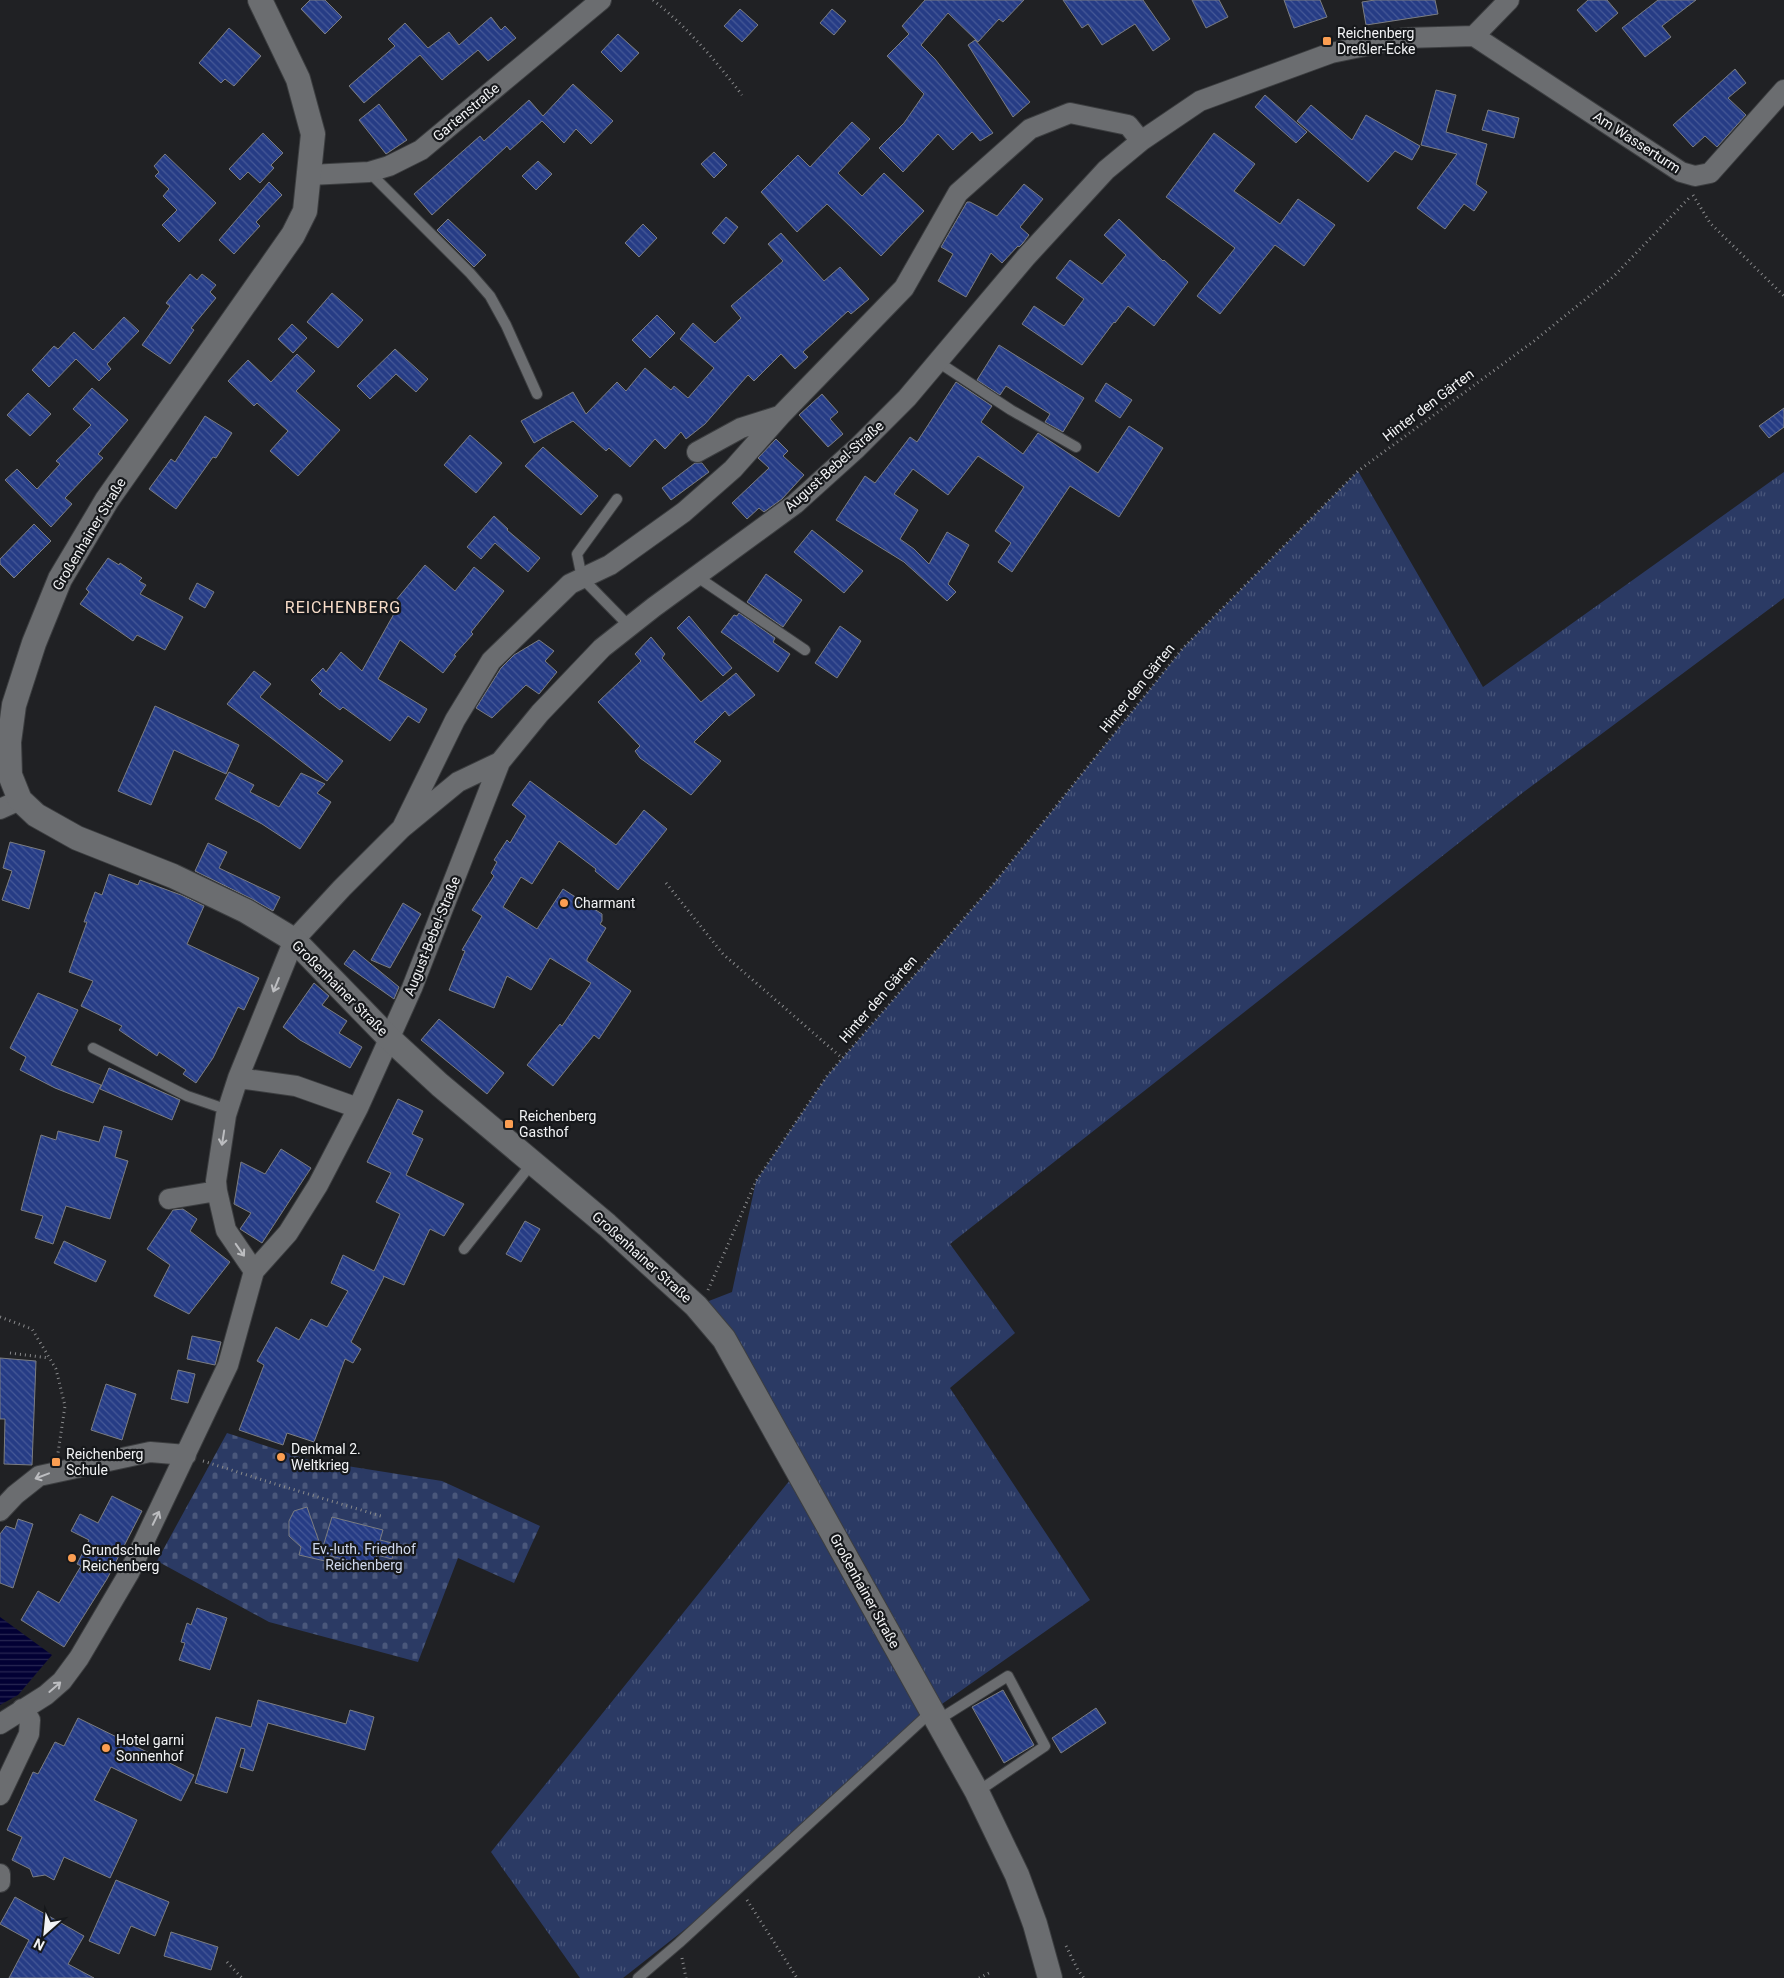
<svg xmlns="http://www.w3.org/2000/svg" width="1784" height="1978" font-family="Roboto,sans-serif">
  <defs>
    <pattern id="grass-tufts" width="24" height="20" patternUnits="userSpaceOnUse" patternTransform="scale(1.25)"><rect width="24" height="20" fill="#2b3a64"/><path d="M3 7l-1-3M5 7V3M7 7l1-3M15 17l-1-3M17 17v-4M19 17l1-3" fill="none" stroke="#4a577b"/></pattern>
    <pattern id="cemetery-stones" width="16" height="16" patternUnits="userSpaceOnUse" patternTransform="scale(1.25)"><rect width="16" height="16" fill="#2b3a64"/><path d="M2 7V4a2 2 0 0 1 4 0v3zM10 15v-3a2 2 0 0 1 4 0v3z" fill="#4a577b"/></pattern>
    <pattern id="water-rules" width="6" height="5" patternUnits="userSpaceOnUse" patternTransform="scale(1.25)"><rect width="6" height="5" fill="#020034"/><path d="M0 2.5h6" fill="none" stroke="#272652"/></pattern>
    <pattern id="building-back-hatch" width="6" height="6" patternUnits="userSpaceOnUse" patternTransform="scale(1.25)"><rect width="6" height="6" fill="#263c85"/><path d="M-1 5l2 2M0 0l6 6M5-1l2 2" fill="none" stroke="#465997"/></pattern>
  </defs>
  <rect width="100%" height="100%" fill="#202124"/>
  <!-- grass -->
  <path fill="url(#grass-tufts)" d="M 1358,471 L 1483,687 L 1784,472 L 1784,598 L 1521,794 L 950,1244 L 1015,1333 L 950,1388 L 1090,1600 L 932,1711 L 739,1887 L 623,1978 L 580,1978 L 491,1852 L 798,1470 L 696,1306 L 732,1292 L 756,1181 L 827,1076 L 991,887 L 1183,648 Z"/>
  <!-- cemetery -->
  <path fill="url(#cemetery-stones)" d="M 227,1433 L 309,1460 L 442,1481 L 540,1526 L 514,1583 L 458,1558 L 418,1662 L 269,1622 L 157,1561 Z"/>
  <!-- water -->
  <path fill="url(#water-rules)" d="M 0,1617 L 52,1655 L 18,1695 L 0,1705 Z"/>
  <!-- building -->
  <path fill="url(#building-back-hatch)" stroke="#7b7d81" d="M 310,0 L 325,0 L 342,17 L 325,34 L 301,9 Z
    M 925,0 L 1024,0 L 1003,22 L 999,19 L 978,42 L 948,13 L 921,45 L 935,59 L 993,133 L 980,141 L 972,132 L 953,150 L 938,134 L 903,172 L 879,148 L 904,123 L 924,94 L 887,56 L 909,34 L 902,26 Z
    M 1063,0 L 1143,0 L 1170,39 L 1153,51 L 1135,24 L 1102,45 L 1088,24 L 1082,28 Z
    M 1192,0 L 1219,0 L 1228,17 L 1206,28 Z
    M 1284,0 L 1320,0 L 1327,17 L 1294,28 Z
    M 1375,0 L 1435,0 L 1438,14 L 1366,25 L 1362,2 Z
    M 1588,0 L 1607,0 L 1618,13 L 1596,32 L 1577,10 Z
    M 1658,0 L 1696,0 L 1662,26 L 1671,37 L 1645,57 L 1622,28 Z
    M 740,9 L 758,25 L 742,42 L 724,26 Z
    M 832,9 L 846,21 L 834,35 L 820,23 Z
    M 491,17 L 501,30 L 505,26 L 516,38 L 488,61 L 478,50 L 442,80 L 420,55 L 364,103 L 349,86 L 395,46 L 388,39 L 405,23 L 428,48 L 449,32 L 459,45 Z
    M 229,28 L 261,56 L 234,86 L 225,79 L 221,83 L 199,63 Z
    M 618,34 L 639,53 L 621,72 L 601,52 Z
    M 975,40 L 1030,102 L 1013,117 L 968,45 Z
    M 1735,69 L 1746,83 L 1728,98 L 1746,115 L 1717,147 L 1705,136 L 1693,147 L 1673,125 Z
    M 573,84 L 613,121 L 591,144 L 576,129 L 564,143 L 542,121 L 510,150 L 507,146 L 432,215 L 414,194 L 480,136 L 484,141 L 529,100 L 543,116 Z
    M 1436,90 L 1456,95 L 1446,132 L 1487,144 L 1476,184 L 1487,192 L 1474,211 L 1464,204 L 1445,229 L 1417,208 L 1457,154 L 1421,145 Z
    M 1265,95 L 1307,132 L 1296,143 L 1255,107 Z
    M 379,104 L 407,140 L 386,154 L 359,120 Z
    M 1311,105 L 1352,140 L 1366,115 L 1420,146 L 1412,160 L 1395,151 L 1368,182 L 1297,121 Z
    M 1488,110 L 1519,118 L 1514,138 L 1482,130 Z
    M 852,122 L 870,139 L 838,173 L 862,196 L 884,173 L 924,211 L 881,256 L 827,204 L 797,232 L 761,192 L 798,155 L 810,167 Z
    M 263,133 L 283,153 L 271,165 L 274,168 L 260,183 L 248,172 L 240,180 L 229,169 Z
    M 1214,133 L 1255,164 L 1234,191 L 1280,224 L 1298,199 L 1335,225 L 1304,266 L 1275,245 L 1220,314 L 1197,296 L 1235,248 L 1166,197 Z
    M 714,152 L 727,165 L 714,178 L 701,164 Z
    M 165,154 L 216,203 L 179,242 L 162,225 L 177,210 L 163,196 L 169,189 L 155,176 L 159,172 L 154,166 Z
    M 538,161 L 552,174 L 536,190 L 522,176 Z
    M 269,182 L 282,195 L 256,222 L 260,226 L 234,254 L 219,240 Z
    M 1024,184 L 1043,199 L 1020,227 L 1029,235 L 1023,243 L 1019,247 L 1018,246 L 1002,263 L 991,253 L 966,297 L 938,281 L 953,254 L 941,247 L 967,202 L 970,202 L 997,216 Z
    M 726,217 L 738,227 L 724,244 L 712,233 Z
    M 448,219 L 486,255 L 474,267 L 437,230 Z
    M 1119,219 L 1163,261 L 1164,260 L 1188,282 L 1154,326 L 1128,306 L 1115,323 L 1114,322 L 1082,365 L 1022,324 L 1034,306 L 1064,326 L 1084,299 L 1056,278 L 1070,260 L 1102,284 L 1126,255 L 1104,235 Z
    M 643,224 L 657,238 L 639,257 L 625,243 Z
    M 781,233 L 824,281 L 840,267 L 869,299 L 851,314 L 848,311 L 803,352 L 808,357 L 795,369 L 781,354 L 754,381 L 748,375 L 705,424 L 686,439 L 681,432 L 665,449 L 655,439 L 630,467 L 609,448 L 606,451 L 573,421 L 534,443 L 521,421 L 573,392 L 586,414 L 617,382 L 626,391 L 645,368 L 671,390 L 674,386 L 688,398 L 714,368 L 680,339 L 693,323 L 715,343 L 741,318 L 731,306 L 783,261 L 768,244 Z
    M 190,274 L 197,280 L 202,274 L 216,285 L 210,292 L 216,298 L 191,328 L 194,330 L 170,364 L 142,345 L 170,306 L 166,303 Z
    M 332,293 L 363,320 L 338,348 L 307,322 Z
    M 657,315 L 675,333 L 650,358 L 632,340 Z
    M 124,317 L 139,331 L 107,364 L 111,369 L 99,381 L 76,359 L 49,387 L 32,370 L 54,346 L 58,349 L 74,332 L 93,350 Z
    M 292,324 L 307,338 L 293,353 L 278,339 Z
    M 999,345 L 1084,398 L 1063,432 L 1045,422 L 1050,414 L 1006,386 L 1000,395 L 977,380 Z
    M 395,349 L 428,379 L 416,392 L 396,374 L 370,399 L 357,386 Z
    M 297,354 L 315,371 L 296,391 L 340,430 L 298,476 L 270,451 L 288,431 L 257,403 L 254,406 L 228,381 L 248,360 L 271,382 Z
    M 956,382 L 992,406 L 981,422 L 1023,454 L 1038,433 L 1098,473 L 1129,426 L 1163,448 L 1119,517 L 1070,486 L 1012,572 L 998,562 L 1011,543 L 995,531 L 1024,487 L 978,456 L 948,495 L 913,469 L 894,494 L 918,510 L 900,539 L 914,549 L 929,564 L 947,532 L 969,545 L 948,584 L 956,592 L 947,601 L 904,562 L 836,520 L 865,476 L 875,483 L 910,437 L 917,442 Z
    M 1106,383 L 1132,400 L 1120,418 L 1095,401 Z
    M 92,388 L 128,420 L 98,454 L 103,458 L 65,498 L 72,504 L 51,527 L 5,480 L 17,469 L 37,489 L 60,464 L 56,461 L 91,425 L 73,409 Z
    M 28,393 L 51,414 L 30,436 L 7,415 Z
    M 822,394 L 838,412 L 830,419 L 843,434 L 828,447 L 799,415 Z
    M 1784,408 L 1784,427 L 1769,438 L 1759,426 Z
    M 205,416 L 232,433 L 216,458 L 213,457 L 176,509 L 149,489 L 171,459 L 175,462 Z
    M 470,435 L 502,463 L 476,493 L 444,465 Z
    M 776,439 L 788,451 L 783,456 L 804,475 L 782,499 L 764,512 L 759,508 L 747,519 L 732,503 L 769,468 L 758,458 Z
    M 543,447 L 598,496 L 581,515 L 525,466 Z
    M 695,463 L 702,463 L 709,472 L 671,500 L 662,488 Z
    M 494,516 L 508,529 L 507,530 L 540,558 L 528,572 L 495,543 L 481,559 L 467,547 Z
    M 34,524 L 51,541 L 14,578 L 0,564 L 0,559 Z
    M 812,530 L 863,571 L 844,593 L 794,552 Z
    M 108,558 L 119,565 L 120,563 L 142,578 L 139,581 L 146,585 L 140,594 L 183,617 L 165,650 L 137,635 L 133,641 L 80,604 L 89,592 L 86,589 Z
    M 425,565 L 455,591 L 474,567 L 504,591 L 471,632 L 473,634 L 454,655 L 456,656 L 443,673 L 400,640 L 378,679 L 427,709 L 419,723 L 408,716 L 390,741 L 343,707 L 340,710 L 319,694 L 322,691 L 311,680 L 323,668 L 326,672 L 341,652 L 362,671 L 400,603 L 396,600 Z
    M 766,574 L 802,600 L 783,627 L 747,602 Z
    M 197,583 L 214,592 L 205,608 L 189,599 Z
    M 739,613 L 775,638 L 773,642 L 790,654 L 778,672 L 721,632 L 734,615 L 737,616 Z
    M 689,616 L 732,668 L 723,676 L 677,628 Z
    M 840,626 L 861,641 L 837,678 L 815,663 Z
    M 651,637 L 665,654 L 662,658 L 701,702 L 736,673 L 755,695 L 729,716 L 725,711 L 694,742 L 721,761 L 691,795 L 640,758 L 635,751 L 640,746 L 598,702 L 641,661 L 635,654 Z
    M 539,640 L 554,651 L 545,661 L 557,672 L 539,694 L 526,685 L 492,718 L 476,708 L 501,668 L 514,655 Z
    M 254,671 L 271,684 L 260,697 L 343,761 L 327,781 L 227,704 Z
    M 155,706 L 239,745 L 226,774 L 174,750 L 151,805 L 118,791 Z
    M 229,772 L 254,785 L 250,792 L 279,807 L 301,773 L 325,784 L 317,793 L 331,802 L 300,849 L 262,824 L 215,799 Z
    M 530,781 L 616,845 L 644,810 L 667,829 L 618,890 L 595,871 L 596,869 L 559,841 L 532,884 L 521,877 L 503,907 L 537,929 L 563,889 L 602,914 L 602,921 L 600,924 L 606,928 L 587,959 L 587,961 L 631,991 L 599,1039 L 594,1035 L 553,1086 L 527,1065 L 560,1024 L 562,1026 L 591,983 L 550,958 L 531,990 L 507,976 L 494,1008 L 449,990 L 465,951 L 462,950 L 482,916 L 472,910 L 494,876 L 491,873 L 497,862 L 494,860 L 507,840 L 510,843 L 526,816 L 512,805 Z
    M 10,842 L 45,851 L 29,909 L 2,900 L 12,871 L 3,868 Z
    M 208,843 L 227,852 L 219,868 L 280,897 L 273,911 L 252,899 L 195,871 Z
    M 109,874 L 138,885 L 140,880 L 181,895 L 204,906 L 187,944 L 259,978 L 244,1010 L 238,1007 L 213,1058 L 196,1083 L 183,1074 L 186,1070 L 159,1052 L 157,1056 L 119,1030 L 122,1026 L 81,1006 L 93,981 L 69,972 L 87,922 L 84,922 L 95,892 L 102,895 Z
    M 403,903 L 421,914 L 390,968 L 371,960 Z
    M 354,950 L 399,987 L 394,999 L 344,964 Z
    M 314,983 L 329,996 L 322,1005 L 347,1021 L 339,1033 L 362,1047 L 350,1068 L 300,1040 L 283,1027 Z
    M 38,993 L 78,1010 L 51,1065 L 101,1085 L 93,1103 L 55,1088 L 20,1070 L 26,1057 L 10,1048 Z
    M 439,1019 L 504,1073 L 487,1094 L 421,1040 Z
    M 109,1068 L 180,1100 L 172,1120 L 100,1089 Z
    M 398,1099 L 423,1111 L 412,1134 L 423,1139 L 406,1175 L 464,1204 L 444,1236 L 430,1229 L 404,1285 L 383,1276 L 384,1277 L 351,1342 L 361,1349 L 353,1363 L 345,1359 L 314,1442 L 287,1433 L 283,1445 L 239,1430 L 264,1365 L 257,1361 L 276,1327 L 299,1340 L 311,1319 L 327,1327 L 348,1291 L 331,1283 L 343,1255 L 374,1271 L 400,1214 L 376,1202 L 391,1173 L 367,1162 Z
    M 104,1126 L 122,1131 L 115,1157 L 128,1161 L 110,1219 L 66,1206 L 53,1244 L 35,1238 L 43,1216 L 21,1210 L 41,1135 L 56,1140 L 58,1131 L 99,1142 Z
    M 281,1149 L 311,1168 L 262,1243 L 240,1229 L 251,1213 L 234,1204 L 241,1162 L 265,1174 Z
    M 183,1209 L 197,1219 L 190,1231 L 230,1262 L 189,1314 L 154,1296 L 170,1265 L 147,1249 L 173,1210 Z
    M 525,1221 L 540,1229 L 521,1262 L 506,1254 Z
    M 64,1241 L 106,1261 L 96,1282 L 54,1263 Z
    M 192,1336 L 221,1342 L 215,1365 L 187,1359 Z
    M 0,1358 L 36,1361 L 32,1465 L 4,1464 L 5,1419 L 0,1419 Z
    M 178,1370 L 195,1374 L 188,1403 L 171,1399 Z
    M 106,1384 L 136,1394 L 122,1440 L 91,1430 Z
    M 112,1496 L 142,1511 L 107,1579 L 64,1647 L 21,1620 L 38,1591 L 59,1603 L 81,1566 L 77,1564 L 89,1540 L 71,1531 L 80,1514 L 98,1523 Z
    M 307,1507 L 322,1550 L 332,1517 L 383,1530 L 380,1540 L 396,1544 L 392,1559 L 377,1555 L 374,1567 L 323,1554 L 325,1561 L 299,1555 L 301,1547 L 289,1536 L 289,1521 L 294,1511 Z
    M 18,1519 L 33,1524 L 13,1588 L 0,1583 L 0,1534 L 6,1526 L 15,1529 Z
    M 197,1608 L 227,1618 L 210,1670 L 179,1660 L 185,1643 L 181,1642 L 187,1623 L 191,1625 Z
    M 1003,1690 L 1034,1745 L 1004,1763 L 972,1707 Z
    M 258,1700 L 346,1724 L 350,1710 L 374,1717 L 365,1750 L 268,1723 L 253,1771 L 240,1767 L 245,1749 L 241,1748 L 227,1793 L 195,1783 L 216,1717 L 251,1727 Z
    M 1096,1708 L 1106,1723 L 1061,1753 L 1052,1738 Z
    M 78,1718 L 194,1775 L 181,1801 L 111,1767 L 94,1800 L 137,1820 L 110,1878 L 64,1857 L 54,1880 L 45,1875 L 33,1877 L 30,1869 L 12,1860 L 22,1837 L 7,1830 L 33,1772 L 38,1774 L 55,1742 L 64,1746 Z
    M 116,1880 L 169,1902 L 155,1936 L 131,1926 L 119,1954 L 89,1941 Z
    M 15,1897 L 84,1936 L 68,1964 L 94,1978 L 9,1978 L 29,1940 L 0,1924 Z
    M 171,1932 L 218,1947 L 211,1970 L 164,1956 Z"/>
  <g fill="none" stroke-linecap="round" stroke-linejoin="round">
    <defs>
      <path id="service" d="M 369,172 L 470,273 L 490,296 L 506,325 L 537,394
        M 938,362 L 1011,410 L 1076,447
        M 617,499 L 577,554 L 582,578 L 629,626
        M 696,576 L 805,650
        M 93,1048 L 187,1096 L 228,1110
        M 464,1249 L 533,1162
        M 938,1720 L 1008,1676 L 1045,1746 L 977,1792
        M 638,1978 L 679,1943 L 931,1712"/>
      <path id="minor" d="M 1474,36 L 1681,172 L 1695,176 L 1710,173 L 1784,90
        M 310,175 L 369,172 L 389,166 L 421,150 L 601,0
        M 697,452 L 741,428 L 779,416
        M 0,809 L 20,800
        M 402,828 L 455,720 L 491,661 L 570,584 L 610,565 L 684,512 L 733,469 L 781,415 L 904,288 L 958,193 L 1030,129 L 1070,113 L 1128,125 L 1141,141
        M 238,1078 L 296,1086 L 358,1108
        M 169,1199 L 217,1191
        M 254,1271 L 226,1230 L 217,1191 L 216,1181 L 226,1115 L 238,1078 L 294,940 L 342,888 L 402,828 L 458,782 L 500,762
        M 0,1511 L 15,1495 L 39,1476 L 150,1452 L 186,1455
        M 0,1724 L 46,1695 L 62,1681 L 79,1658 L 129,1573 L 228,1365 L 254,1271 L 288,1233 L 318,1185 L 358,1108 L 412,988 L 500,762 L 540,713 L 602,648 L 654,607 L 795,504 L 857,448 L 907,398 L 1026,257 L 1106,170 L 1141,141 L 1200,101 L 1331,53 L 1404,38 L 1474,36 L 1509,0
        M 0,1795 L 29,1734 L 30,1720 L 22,1709
        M 0,1874 L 0,1882"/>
      <path id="tertiary" d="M 260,0 L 298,79 L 313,134 L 305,211 L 293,235 L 107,500 L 60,579 L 34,643 L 14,705 L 9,742 L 10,775 L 20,800 L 36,815 L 77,838 L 173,876 L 246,911 L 294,940 L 390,1039 L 440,1085 L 607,1225 L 696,1306 L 724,1339 L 977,1792 L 1017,1875 L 1035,1924 L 1050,1978"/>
    </defs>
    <!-- service casing -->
    <use href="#service" stroke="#3c3e40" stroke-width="12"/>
    <!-- minor casing -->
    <use href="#minor" stroke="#3c3e40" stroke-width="22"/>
    <!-- tertiary casing -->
    <use href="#tertiary" stroke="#3c3e40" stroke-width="26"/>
    <!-- path -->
    <path stroke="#898a8c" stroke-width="3" stroke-dasharray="1 4" stroke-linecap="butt" d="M 653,0 C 687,27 716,61 742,95
      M 1693,195 L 1710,223 L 1784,296
      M 666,883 L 723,954 L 842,1058
      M 708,1290 L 756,1181 L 827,1076 L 991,887 L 1183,648 L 1358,471 L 1534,341 L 1614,276 L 1691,196
      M 0,1317 L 32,1329 L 56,1369 L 65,1406 L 58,1453
      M 10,1353 L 49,1358
      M 203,1461 L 272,1483 L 384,1517
      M 747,1900 L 797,1978
      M 1066,1946 L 1078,1970 L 1084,1978
      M 682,1958 L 686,1978
      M 227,1962 L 242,1978
      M 979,1978 L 991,1972"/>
    <!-- service -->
    <use href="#service" stroke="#6b6d70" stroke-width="10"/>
    <!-- minor -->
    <use href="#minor" stroke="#6b6d70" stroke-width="20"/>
    <!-- tertiary -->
    <use href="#tertiary" stroke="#6b6d70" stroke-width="24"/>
  </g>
  <!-- one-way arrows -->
  <defs><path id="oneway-shaft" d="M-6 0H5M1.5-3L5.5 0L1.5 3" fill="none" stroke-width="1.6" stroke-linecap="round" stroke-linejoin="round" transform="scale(1.25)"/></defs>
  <g stroke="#bcbdc0">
    <use href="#oneway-shaft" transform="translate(276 985) rotate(112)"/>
    <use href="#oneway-shaft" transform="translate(223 1138) rotate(99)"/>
    <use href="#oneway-shaft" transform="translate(240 1250) rotate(55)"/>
    <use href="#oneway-shaft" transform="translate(42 1476) rotate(159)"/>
    <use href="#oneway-shaft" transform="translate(156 1518) rotate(-64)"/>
    <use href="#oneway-shaft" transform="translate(55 1687) rotate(-41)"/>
  </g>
  <!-- markers -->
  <g fill="#fb9e52" stroke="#16181b" stroke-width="2">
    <rect x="1322" y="36" width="10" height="10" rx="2.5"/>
    <circle cx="564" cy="903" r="5"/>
    <rect x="504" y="1119" width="10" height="10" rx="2.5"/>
    <circle cx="281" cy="1457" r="5"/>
    <rect x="51" y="1457" width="10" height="10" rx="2.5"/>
    <circle cx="72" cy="1558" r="5"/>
    <circle cx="106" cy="1748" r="5"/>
  </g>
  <g text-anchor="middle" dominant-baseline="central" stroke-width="4.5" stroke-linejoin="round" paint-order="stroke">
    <!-- poi labels -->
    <g font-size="14" fill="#f2f3f5" stroke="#16181b" text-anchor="start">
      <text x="1337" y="33">Reichenberg<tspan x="1337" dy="16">Dreßler-Ecke</tspan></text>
      <text x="574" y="903">Charmant</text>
      <text x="519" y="1116">Reichenberg<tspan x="519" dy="16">Gasthof</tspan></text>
      <text x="291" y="1449">Denkmal 2.<tspan x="291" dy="16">Weltkrieg</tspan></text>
      <text x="66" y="1454">Reichenberg<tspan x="66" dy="16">Schule</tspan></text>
      <text x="82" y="1550">Grundschule<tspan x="82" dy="16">Reichenberg</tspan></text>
      <text x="116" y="1740">Hotel garni<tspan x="116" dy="16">Sonnenhof</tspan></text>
    </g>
    <!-- street labels -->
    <g font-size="14" fill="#f2f3f5" stroke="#16181b">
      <text transform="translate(466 112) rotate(-40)">Gartenstraße</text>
      <text transform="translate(1637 142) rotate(33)">Am Wasserturm</text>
      <text transform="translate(1428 405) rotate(-37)">Hinter den Gärten</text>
      <text transform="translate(834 466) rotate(-42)">August-Bebel-Straße</text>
      <text transform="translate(89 534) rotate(-59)">Großenhainer Straße</text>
      <text transform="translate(1137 688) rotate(-51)">Hinter den Gärten</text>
      <text transform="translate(432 936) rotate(-68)">August-Bebel-Straße</text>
      <text transform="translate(340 988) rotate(45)">Großenhainer Straße</text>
      <text transform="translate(878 999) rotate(-49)">Hinter den Gärten</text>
      <text transform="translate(642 1257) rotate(42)">Großenhainer Straße</text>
      <text transform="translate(865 1591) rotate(61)">Großenhainer Straße</text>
    </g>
    <!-- park labels -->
    <g font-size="14" fill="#cfd8ed" stroke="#16181b">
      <text x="364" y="1549">Ev.-luth. Friedhof<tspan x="364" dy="16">Reichenberg</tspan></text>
    </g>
    <!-- quarter labels -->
    <g font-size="16" letter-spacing="1" fill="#f7dcc8" stroke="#16181b">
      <text x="343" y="607">REICHENBERG</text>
    </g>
  </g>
  <!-- north arrow -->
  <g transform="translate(45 1933) rotate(207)" stroke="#16181b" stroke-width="4" paint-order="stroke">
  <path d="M0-4L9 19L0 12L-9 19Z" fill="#f2f3f5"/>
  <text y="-8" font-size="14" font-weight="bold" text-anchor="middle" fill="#f2f3f5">N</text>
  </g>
</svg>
